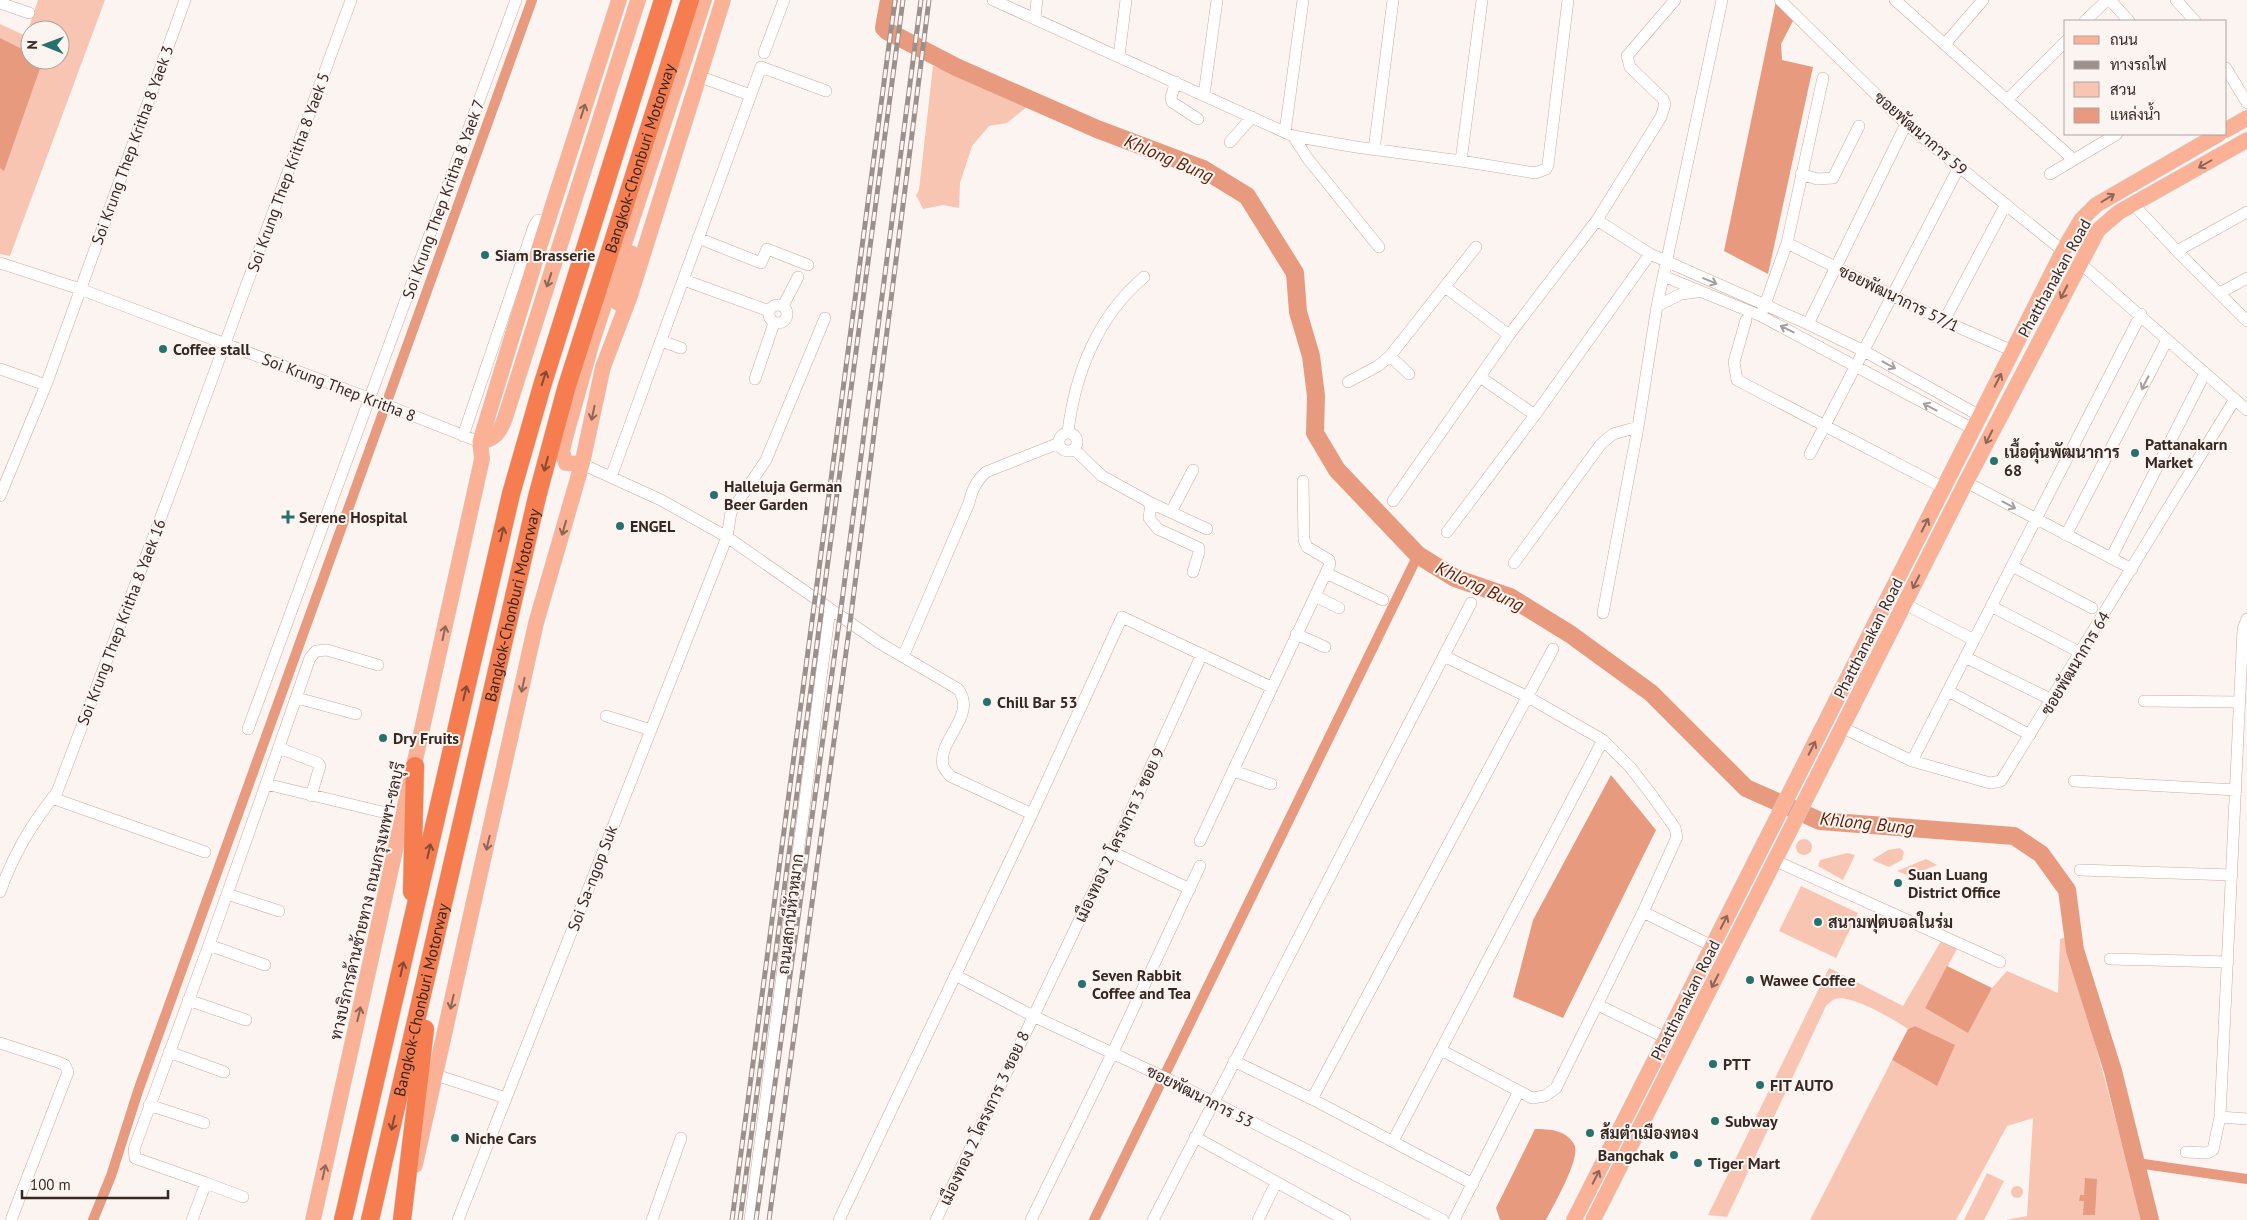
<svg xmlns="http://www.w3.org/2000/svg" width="2247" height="1220" font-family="'PT Sans',Sarabun,sans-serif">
  <rect width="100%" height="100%" fill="#fcf4f1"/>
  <!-- green -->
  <path fill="#f9c5b3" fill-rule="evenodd" d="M 38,0 L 105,0 L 10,256 L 0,254 L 0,24 L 26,36 ZM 30,30 L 60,30 L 60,60 L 30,60 Z
    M 933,66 L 1034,101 L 1007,123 L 989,126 L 972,146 L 960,183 L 959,208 L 943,205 L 923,209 L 916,195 L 919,190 Z
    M1796 847a8 8 0 1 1 16 0a8 8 0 1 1-16 0Z
    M 1900,848 L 1904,852 L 1902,860 L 1889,867 L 1872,860 L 1888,850 Z
    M 1847,853 L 1855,855 L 1843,880 L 1818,866 L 1820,860 Z
    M 1926,859 L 1937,865 L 1909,876 L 1897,871 Z
    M 1801,886 L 1858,913 L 1836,958 L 1779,931 Z
    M 2066,937 L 2143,1220 L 2006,1220 L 2027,1216 L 2033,1118 L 2007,1126 L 1956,1220 L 1810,1220 L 1892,1060 L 1937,1086 L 1915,1026 L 1908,1029 C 1895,1020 1851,994 1835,999 C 1832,1000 1828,1004 1826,1006 L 1727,1217 L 1708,1215 L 1829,968 L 1903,1006 L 1941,941 L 1957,949 L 1925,1008 L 1968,1032 L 1992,988 L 2007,971 L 2058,993 L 2060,939 Z
    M 1987,1173 L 2004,1181 L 1984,1220 L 1964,1220 Z
    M2011 1192a6 6 0 1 1 12 0a6 6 0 1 1-12 0Z"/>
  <!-- water -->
  <path fill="#e89a7e" d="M 1776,1 L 1793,21 L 1781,44 L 1782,60 L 1813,67 L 1768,274 L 1724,251 Z
    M 0,38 L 30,53 L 30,60 L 43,60 L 4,171 L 0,168 Z
    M 1611,775 L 1656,830 L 1563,1018 L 1513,997 L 1533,920 Z
    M 1947,966 L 1992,988 L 1968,1033 L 1925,1008 Z
    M 1915,1026 L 1955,1045 L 1937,1086 L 1892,1060 L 1908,1029 Z
    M 1535,1129 C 1549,1129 1566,1130 1574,1144 C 1582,1157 1553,1206 1546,1220 L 1500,1220 L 1496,1208 Z
    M 2085,1178 L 2097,1179 L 2095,1215 L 2083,1215 L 2084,1201 L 2079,1201 L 2080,1195 L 2084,1195 Z"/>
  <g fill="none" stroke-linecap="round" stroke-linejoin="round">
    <!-- canal -->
    <path stroke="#e89a7e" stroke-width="10" d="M 2137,1163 L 2247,1179
      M 93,1220 L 111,1176 L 138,1091 L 532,0
      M 1094,1220 L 1418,555"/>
    <!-- river -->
    <path stroke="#e89a7e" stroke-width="18" d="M 889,0 L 884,28 L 887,31 L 956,67 L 1097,129 L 1203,169 L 1247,196 L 1295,273 L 1298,312 L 1311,356 L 1316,396 L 1315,433 L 1337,470 L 1418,555 L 1455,578 L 1510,597 L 1570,634 L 1651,693 L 1746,788 L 1820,821 L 2014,836 L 2041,854 L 2067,890 L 2075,950 L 2113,1071 L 2150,1220"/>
    <defs>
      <path id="minor" d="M 993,0 L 1293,136 L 1356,147 L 1461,161 L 1535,173 L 1546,169 L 1548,165 L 1568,0
        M 1780,0 L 1906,124 L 2057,246 L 2064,249
        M 1895,0 L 2073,159
        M 2110,0 L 2129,21
        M 2176,0 L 2195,21
        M 0,3 L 29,13
        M 1035,18 L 1037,0
        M 2085,21 L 2107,0
        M 1945,44 L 1983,0
        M 764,53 L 784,0
        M 1119,56 L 1126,0
        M 2226,68 L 2247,103
        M 698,76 L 750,95
        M 1176,82 L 1171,97 L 1172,102 L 1198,119
        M 1204,95 L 1217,0
        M 2008,99 L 2066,41
        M 1285,132 L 1303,0
        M 1293,136 L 1308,159 L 1379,247
        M 1230,142 L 1252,117
        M 1374,150 L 1393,0
        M 1461,161 L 1482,0
        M 1801,174 L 1817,179 L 1833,178 L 1859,126
        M 2050,174 L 2117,134
        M 2133,204 L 2177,251 L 2247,321
        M 1597,220 L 1650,254 L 1808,324 L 1864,351 L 1980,416
        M 698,238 L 761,263 L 767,249 L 808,265
        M 1787,243 L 1944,321 L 2013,351
        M 2177,251 L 2247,212
        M 2079,262 L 2247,410
        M 0,263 L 80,289 L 371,399 L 480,442
        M 1663,276 L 1761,316 L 1973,429
        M 684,280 L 769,311
        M 1445,287 L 1509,335
        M 2220,293 L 2247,278
        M769 314a9 9 0 1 1 18 0a9 9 0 1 1-18 0Z
        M 783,306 L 798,277
        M 1657,306 L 1681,294 L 1697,292
        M 1763,310 L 1787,243 L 1823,78
        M 1746,320 L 1734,362 L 1737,380 L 1944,488
        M 1944,321 L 2006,204
        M 1808,324 L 1906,124
        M 661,341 L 681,348
        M 1390,356 L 1409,374
        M 0,369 L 46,385
        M 1480,377 L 1535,415
        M 755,379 L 774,323
        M 1348,382 L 1378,366 L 1390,356 L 1476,247
        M 1068,432 C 1075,373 1098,316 1144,277
        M1059 442a9 9 0 1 1 18 0a9 9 0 1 1-18 0Z
        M 463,436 L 534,226 L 538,220 L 548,220
        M 1074,449 L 1102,476 L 1151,503 L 1149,518 L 1158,529 L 1199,548 L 1199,552 L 1193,572
        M 1810,454 L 1959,167
        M 582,464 L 661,500 L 727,537 L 878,642 L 958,689 C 978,716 937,739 943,766 C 944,769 948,773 950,776 L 1032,814
        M 611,477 L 761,67 L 826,91
        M 1966,482 L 2132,569
        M 0,496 L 46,385 L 185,0
        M 1393,501 L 1509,335 L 1597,220 L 1661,117 L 1665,104 L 1663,99 L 1630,67 L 1627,56 L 1675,0
        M 1151,503 L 1207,529
        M 1171,512 L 1193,470
        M 1447,532 L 1535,415 L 1650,254
        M 2066,535 L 2167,340
        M 2111,558 L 2205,373
        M 1514,563 L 1601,444 L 1613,434 L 1638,427
        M 2012,566 L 2092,608
        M 1326,573 L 1383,600
        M 1315,596 L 1339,608
        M 1905,604 L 1974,640
        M 1991,606 L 2081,653
        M 1603,613 L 1638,427 L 1657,306 L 1722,0
        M 1296,634 L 1325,647
        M 903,657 L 969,503 C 972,490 976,481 986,472 L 1059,443
        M 1965,657 L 2052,700
        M 1948,691 L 2030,735
        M 297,698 L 356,714
        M 2144,701 L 2240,702
        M 606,716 L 651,730
        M 1843,728 L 1912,761 L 1990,783 L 2001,781 L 2235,399
        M 248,729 L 516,0
        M 279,748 L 318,763 L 320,766 L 311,796
        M 1912,761 L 2141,314
        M 1234,771 L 1271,784
        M 2074,781 L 2236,790
        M 266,784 L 310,658 L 316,651 L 327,650 L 378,665
        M 52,798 L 205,852
        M 1200,841 L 1330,564 L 1329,560 L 1307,547 L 1304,540 L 1303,481
        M 1112,852 L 1190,889
        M 1776,861 L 2000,962
        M 2080,870 L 2232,875
        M 0,892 C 14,853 31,825 57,792 L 176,477 L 351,0
        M 227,894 L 279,911
        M 1643,912 L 1712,946
        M 209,945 L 265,965
        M 2110,959 L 2228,962
        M 955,975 L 1033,1016 L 1172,1081 L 1443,1220
        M 188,1000 L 246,1020
        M 1598,1005 L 1666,1038
        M 0,1043 L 58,1062 L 65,1065 L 68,1072 L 11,1220
        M 1441,1050 L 1532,1098 L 1545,1096 L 1556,1088 L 1643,912 L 1677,837 L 1675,828 L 1651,794 L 1630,767 L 1603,740 L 1528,697 L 1444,656
        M 169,1052 L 224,1072
        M 1234,1061 L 1312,1099 L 1473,1184
        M 436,1075 L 506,1098
        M 1312,1099 L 1553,649
        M 149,1105 L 204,1123
        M 2220,1117 L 2247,1119
        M 1195,1137 L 1345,1220
        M 1393,1141 L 1603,740
        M 2186,1152 L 2207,1153 L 2213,1150 L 2220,1117 L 2243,629 L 2247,619
        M 206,1183 L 243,1197
        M 192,1220 L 206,1183 L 135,1158 L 134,1149 L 209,945 L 266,784 L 403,817
        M 458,1220 L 727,537 L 731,512 L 766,460 L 825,318
        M 652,1220 L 681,1138
        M 750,1220 L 830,609
        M 839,1220 L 1032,814 L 1122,617 L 1271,687
        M 936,1220 L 1112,852 L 1202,654
        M 1031,1220 L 1113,1052 L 1200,866
        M 1153,1220 L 1471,603
        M 1258,1220 L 1276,1183
        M 1454,1220 L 1518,1093"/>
      <path id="major" d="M 2226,130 L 2247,118
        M 618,303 L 631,253
        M 480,442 C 495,439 500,432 505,418 L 638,0
        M 582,464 L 566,463 L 562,452 L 564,442 L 592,342 L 704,0
        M 415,1165 L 536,623 L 582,464 L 603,367 L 630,296 L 723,0
        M 313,1220 L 482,459 L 480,442 L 540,245 L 619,0
        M 1574,1220 L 2064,249 L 2081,220 L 2096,205 L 2219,134
        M 1593,1220 L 1966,482 L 2098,230 L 2119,212 L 2247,140"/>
      <g id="highway">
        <path d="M 412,892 L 415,766"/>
        <path d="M 343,1220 L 511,494 L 542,386 L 663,0"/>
        <path id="s1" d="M 370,1220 L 537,497 L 566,389 L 690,0"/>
        <path d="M 402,1220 L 425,1029"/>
      </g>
    </defs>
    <!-- minor casing -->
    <use href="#minor" stroke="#cea99c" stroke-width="12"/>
    <!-- major casing -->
    <use href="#major" stroke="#d3d0cf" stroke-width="16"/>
    <!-- highway casing -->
    <use href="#highway" stroke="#d3d0cf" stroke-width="19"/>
    <!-- minor -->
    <use href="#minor" stroke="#fff" stroke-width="11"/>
    <!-- major -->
    <use href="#major" stroke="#fab196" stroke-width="15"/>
    <!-- highway -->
    <use href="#highway" stroke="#f67d50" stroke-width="18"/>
    <defs>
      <path id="rail" d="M 732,1220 L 895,0
        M 740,1220 L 903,0
        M 756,1220 L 840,616 L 921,0
        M 769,1220 L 850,623 L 929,0"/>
    </defs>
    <!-- rail casing -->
    <use href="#rail" stroke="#9b908c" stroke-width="5"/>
    <!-- rail -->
    <use href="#rail" stroke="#fcf4f1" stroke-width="3" stroke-dasharray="9" stroke-linecap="butt"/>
  </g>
  <!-- one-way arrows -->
  <defs><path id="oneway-shaft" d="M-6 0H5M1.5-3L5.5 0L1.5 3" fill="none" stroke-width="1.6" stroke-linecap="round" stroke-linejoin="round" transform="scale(1.25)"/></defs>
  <g stroke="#8e6657">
    <use href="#oneway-shaft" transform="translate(583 111) rotate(-72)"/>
    <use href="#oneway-shaft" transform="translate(2205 164) rotate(150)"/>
    <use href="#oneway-shaft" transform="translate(2108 198) rotate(-32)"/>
    <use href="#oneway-shaft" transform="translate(549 280) rotate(108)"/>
    <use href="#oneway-shaft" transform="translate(2064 292) rotate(117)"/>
    <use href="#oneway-shaft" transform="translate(1998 380) rotate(-63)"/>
    <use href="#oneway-shaft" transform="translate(593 413) rotate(102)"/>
    <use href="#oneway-shaft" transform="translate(1989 437) rotate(117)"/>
    <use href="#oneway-shaft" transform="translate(1925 525) rotate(-63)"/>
    <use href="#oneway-shaft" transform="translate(564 528) rotate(106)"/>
    <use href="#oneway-shaft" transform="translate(1916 582) rotate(117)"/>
    <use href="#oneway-shaft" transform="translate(444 633) rotate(-78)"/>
    <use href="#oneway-shaft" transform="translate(523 685) rotate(102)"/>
    <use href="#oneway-shaft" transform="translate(1812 748) rotate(-63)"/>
    <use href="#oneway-shaft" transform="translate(488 843) rotate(103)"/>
    <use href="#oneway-shaft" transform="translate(1724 922) rotate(-63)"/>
    <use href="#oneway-shaft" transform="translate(1715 981) rotate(117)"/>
    <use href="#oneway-shaft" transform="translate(452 1002) rotate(103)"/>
    <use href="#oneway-shaft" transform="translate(359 1014) rotate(-77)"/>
    <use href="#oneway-shaft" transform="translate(324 1172) rotate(-78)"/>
    <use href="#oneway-shaft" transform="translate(1596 1177) rotate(-63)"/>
  </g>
  <g stroke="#a59e9c">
    <use href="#oneway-shaft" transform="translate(1710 281) rotate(23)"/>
    <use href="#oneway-shaft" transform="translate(1787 329) rotate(-153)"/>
    <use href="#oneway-shaft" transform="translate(1889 365) rotate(29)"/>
    <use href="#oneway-shaft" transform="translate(2145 383) rotate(117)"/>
    <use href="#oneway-shaft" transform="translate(1930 407) rotate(-152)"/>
    <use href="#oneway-shaft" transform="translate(2009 505) rotate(28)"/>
  </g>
  <g stroke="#834a35">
    <use href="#oneway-shaft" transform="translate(544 378) rotate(-72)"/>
    <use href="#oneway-shaft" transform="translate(546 464) rotate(105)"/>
    <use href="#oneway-shaft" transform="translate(502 534) rotate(-77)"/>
    <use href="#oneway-shaft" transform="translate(465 693) rotate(-77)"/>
    <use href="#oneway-shaft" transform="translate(429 851) rotate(-77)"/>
    <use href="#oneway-shaft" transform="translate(402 969) rotate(-77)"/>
    <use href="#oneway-shaft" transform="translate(393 1123) rotate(103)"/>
  </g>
  <!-- markers -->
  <g fill="#27716d" stroke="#fcf4f1" stroke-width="2">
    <circle cx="485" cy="255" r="5"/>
    <circle cx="163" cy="349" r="5"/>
    <circle cx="2135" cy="453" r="5"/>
    <circle cx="1994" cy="461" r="5"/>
    <circle cx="714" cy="495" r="5"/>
    <path d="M285.5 509.5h5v5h5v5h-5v5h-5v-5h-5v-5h5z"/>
    <circle cx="620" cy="526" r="5"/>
    <circle cx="987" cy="702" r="5"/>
    <circle cx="383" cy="738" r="5"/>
    <circle cx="1898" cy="883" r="5"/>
    <circle cx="1818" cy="922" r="5"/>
    <circle cx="1750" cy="980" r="5"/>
    <circle cx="1082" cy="984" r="5"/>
    <circle cx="1713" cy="1064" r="5"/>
    <circle cx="1760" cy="1085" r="5"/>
    <circle cx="1715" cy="1121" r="5"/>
    <circle cx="1590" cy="1133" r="5"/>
    <circle cx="455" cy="1138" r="5"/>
    <circle cx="1674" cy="1155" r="5"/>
    <circle cx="1698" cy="1163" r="5"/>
  </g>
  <g text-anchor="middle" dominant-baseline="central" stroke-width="4" stroke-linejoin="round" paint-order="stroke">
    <!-- street labels -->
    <g font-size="16" fill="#362823" stroke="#fcf4f1">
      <text transform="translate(1921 133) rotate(41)">ซอยพัฒนาการ 59</text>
      <text transform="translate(132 145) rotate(-70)">Soi Krung Thep Kritha 8 Yaek 3</text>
      <text stroke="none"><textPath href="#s1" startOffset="1096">Bangkok-Chonburi Motorway</textPath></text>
      <text transform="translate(288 172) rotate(-70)">Soi Krung Thep Kritha 8 Yaek 5</text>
      <text transform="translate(443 199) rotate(-70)">Soi Krung Thep Kritha 8 Yaek 7</text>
      <text transform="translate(2054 278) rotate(-61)">Phatthanakan Road</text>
      <text transform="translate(1899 298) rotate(26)">ซอยพัฒนาการ 57/1</text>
      <text transform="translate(339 387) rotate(21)">Soi Krung Thep Kritha 8</text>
      <text stroke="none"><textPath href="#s1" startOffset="631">Bangkok-Chonburi Motorway</textPath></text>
      <text transform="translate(121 622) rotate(-69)">Soi Krung Thep Kritha 8 Yaek 16</text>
      <text transform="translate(1868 638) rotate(-63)">Phatthanakan Road</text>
      <text transform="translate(2075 663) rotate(-59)">ซอยพัฒนาการ 64</text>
      <text transform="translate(1119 835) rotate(-65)">เมืองทอง 2 โครงการ 3 ซอย 9</text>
      <text transform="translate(592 878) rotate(-69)">Soi Sa-ngop Suk</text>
      <text transform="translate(367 901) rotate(-77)">ทางบริการด้านซ้ายทาง ถนนกรุงเทพฯ-ชลบุรี</text>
      <text transform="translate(790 914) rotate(-83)">ถนนสถานีหัวหมาก</text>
      <text stroke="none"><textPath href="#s1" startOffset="226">Bangkok-Chonburi Motorway</textPath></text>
      <text transform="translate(1685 1000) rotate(-63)">Phatthanakan Road</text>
      <text transform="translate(1200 1096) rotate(27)">ซอยพัฒนาการ 53</text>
      <text transform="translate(984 1118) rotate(-65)">เมืองทอง 2 โครงการ 3 ซอย 8</text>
    </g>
    <!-- poi labels -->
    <g font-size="16" font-weight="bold" fill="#362823" stroke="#fcf4f1" text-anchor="start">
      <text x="495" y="255">Siam Brasserie</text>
      <text x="173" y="349">Coffee stall</text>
      <text x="2145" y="444">Pattanakarn<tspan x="2145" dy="18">Market</tspan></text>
      <text x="2004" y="452">เนื้อตุ๋นพัฒนาการ<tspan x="2004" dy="18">68</tspan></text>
      <text x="724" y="486">Halleluja German<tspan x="724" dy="18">Beer Garden</tspan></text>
      <text x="299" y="517">Serene Hospital</text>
      <text x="630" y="526">ENGEL</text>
      <text x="997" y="702">Chill Bar 53</text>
      <text x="393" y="738">Dry Fruits</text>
      <text x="1908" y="874">Suan Luang<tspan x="1908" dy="18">District Office</tspan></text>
      <text x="1828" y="922">สนามฟุตบอลในร่ม</text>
      <text x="1092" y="975">Seven Rabbit<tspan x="1092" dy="18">Coffee and Tea</tspan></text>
      <text x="1760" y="980">Wawee Coffee</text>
      <text x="1723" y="1064">PTT</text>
      <text x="1770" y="1085">FIT AUTO</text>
      <text x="1725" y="1121">Subway</text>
      <text x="1600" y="1133">ส้มตำเมืองทอง</text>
      <text x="465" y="1138">Niche Cars</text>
      <text x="1664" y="1155" text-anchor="end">Bangchak</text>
      <text x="1708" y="1163">Tiger Mart</text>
    </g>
    <!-- water labels -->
    <g font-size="18" font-style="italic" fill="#601c00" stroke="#fcf4f1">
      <text transform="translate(1169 158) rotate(23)">Khlong Bung</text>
      <text transform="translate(1480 586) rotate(25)">Khlong Bung</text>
      <text transform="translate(1867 823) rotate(6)">Khlong Bung</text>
    </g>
  </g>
  <!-- legend -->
  <rect x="2064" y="20" width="162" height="115" fill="#fcf4f1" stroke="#ada29f"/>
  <rect x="2074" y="36" width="25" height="8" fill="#fab196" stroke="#ada29f"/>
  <text x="2110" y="45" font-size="15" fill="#362823">ถนน</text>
  <rect x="2074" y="61" width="25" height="8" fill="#9b908c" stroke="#ada29f"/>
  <text x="2110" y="70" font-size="15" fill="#362823">ทางรถไฟ</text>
  <rect x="2074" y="82" width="25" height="15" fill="#f9c5b3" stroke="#ada29f"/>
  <text x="2110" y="95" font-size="15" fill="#362823">สวน</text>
  <rect x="2074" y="108" width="25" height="15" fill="#e89a7e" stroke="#ada29f"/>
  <text x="2110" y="120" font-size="15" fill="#362823">แหล่งน้ำ</text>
  <!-- north arrow -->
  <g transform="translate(45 45) rotate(271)"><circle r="24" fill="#fcf4f1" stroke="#ada29f"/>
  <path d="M0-4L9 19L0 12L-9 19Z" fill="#27716d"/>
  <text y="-8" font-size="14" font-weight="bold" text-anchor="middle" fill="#362823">N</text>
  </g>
  <!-- scale -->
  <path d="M22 1190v8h146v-8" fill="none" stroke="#362823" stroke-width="2.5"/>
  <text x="30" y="1190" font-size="15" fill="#362823" stroke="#fcf4f1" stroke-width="4" paint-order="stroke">100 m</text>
</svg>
